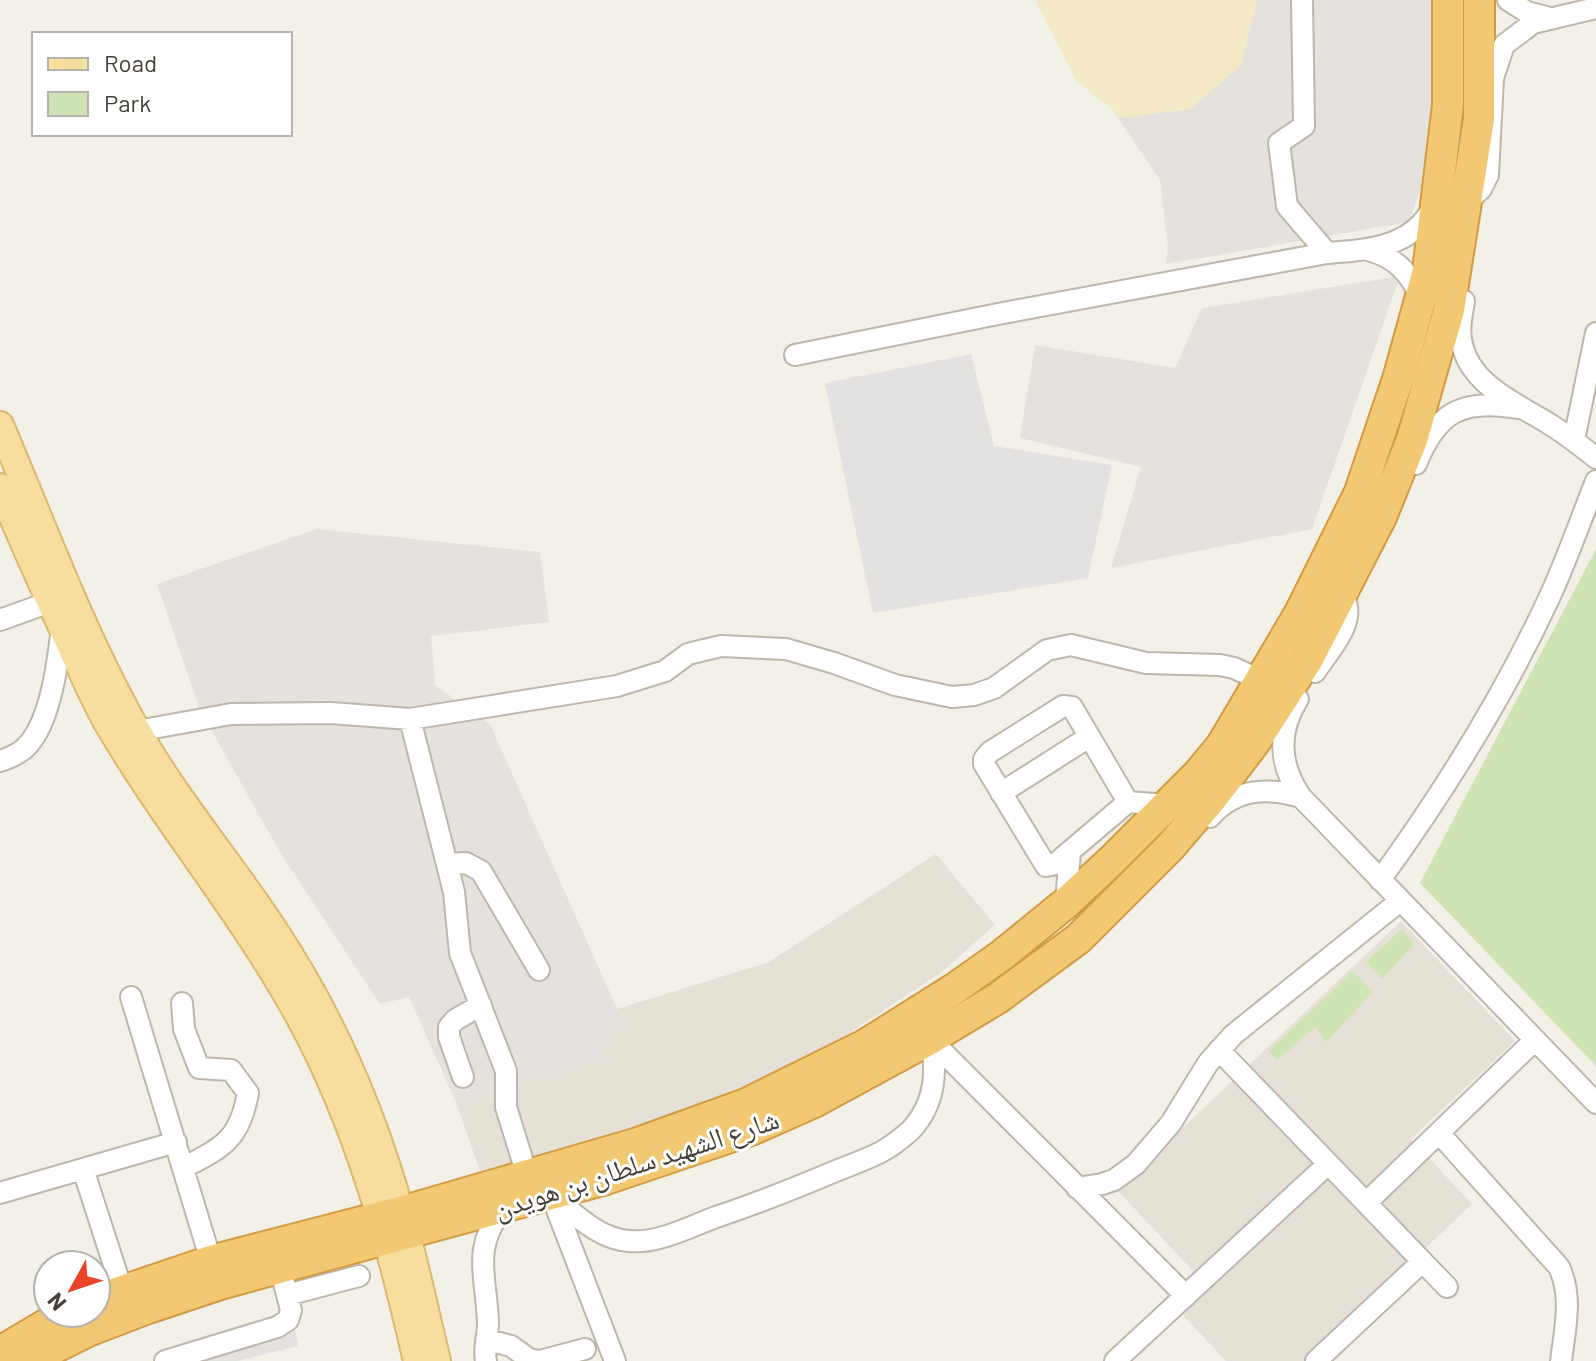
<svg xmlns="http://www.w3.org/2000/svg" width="1596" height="1361" font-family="Barlow,'Noto Naskh Arabic',sans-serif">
  <rect width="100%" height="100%" fill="#f3f0e8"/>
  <!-- residential -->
  <path fill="#e6e1d7" d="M 936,854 L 995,925 L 939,974 L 790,1072 L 674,1114 L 481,1174 L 456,1102 L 598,1059 L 617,1009 L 769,962 Z
    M 1401,921 L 1515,1041 L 1411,1139 L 1472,1204 L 1306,1361 L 1226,1361 L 1166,1297 L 1193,1271 L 1117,1190 Z"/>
  <!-- industrial -->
  <path fill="#e5e1dd" d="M 1257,0 L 1436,0 L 1437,140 L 1409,222 L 1166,264 L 1168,247 L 1160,180 L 1118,118 L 1190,109 L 1241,65 Z
    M 1400,276 L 1312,529 L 1111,568 L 1141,467 L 1020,438 L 1035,345 L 1175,368 L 1202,308 Z
    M 317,529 L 540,552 L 549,622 L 431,636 L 435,685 L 490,724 L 617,1009 L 598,1059 L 456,1102 L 409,997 L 380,1004 L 281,854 L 200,710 L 157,584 Z"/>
  <!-- green -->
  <path fill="#cfe4b4" d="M 1596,549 L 1596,1066 L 1420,883 Z
    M 1402,929 L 1414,944 L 1382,979 L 1366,962 Z
    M 1353,971 L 1373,992 L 1326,1042 L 1316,1027 L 1277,1060 L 1269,1051 Z"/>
  <!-- sand -->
  <path fill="#f4eac7" d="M 1035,0 L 1257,0 L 1241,65 L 1190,109 L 1118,118 L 1110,107 L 1077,82 Z"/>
  <!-- parking -->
  <path fill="#e4e2e0" d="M 971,354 L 994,446 L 1112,465 L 1088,578 L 873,613 L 825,383 Z
    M 295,1329 L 298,1346 L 238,1361 L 181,1361 Z"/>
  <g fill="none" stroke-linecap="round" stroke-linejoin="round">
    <defs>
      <path id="minor" d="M 1302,0 L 1304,126 L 1279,143 L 1287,206 L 1327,253
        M 1508,0 L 1527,12 L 1550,18
        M 1466,203 L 1481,189 L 1488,175 L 1493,78 L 1504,45 L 1533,23 L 1596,8
        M 1368,250 C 1395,257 1410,273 1421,298
        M 1464,301 C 1462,315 1458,329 1462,344 C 1471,386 1518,404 1551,425 C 1567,435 1581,446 1596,458
        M 795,355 L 998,314 L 1327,253 C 1367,250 1412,248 1433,207
        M 1574,440 L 1596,333
        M 1416,464 C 1437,412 1462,398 1518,408
        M 0,620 L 50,602
        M 1315,672 C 1330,649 1358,622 1343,595 L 1349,590
        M 1298,699 C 1277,732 1279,765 1301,797 L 1596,1103
        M 410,719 L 454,892 L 460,953 L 506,1071 L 506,1107 L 527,1175
        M 137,731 L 231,714 L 331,713 L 410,719 L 617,686 L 665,671 L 688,654 L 721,646 L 786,649 L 834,663 L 895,685 L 952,697 L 974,695 L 994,688 L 1047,650 L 1071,645 L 1146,663 L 1220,665 L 1234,668 L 1262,681
        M 0,761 C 9,758 20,754 27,746 C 51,721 58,661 62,627
        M 1001,793 L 1089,737
        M 1128,802 L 1072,707 L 1063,706 L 990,752 L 984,759 L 984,764 L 1046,866 L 1055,864 L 1128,802 L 1168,805
        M 1210,817 C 1235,788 1267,787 1301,797
        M 447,864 L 466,863 L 481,871 L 539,970
        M 1380,880 C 1446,789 1503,698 1550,596 C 1567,559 1581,519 1596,481
        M 1066,903 L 1070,851
        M 131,997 L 211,1261
        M 182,1003 L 184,1029 L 199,1068 L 231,1070 L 248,1093 C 240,1138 224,1147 185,1167
        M 930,1039 L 1186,1296
        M 1219,1050 L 1447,1287
        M 463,1077 L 449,1037 L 449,1027 L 455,1020 L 481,1005
        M 1439,1133 L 1559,1267 C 1573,1297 1565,1328 1561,1361
        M 83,1169 L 122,1290
        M 1077,1188 L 1102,1184 L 1114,1180 L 1136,1164 L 1171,1123 L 1208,1063 L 1233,1035 L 1400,901
        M 0,1193 L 176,1142
        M 551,1195 C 574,1213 598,1239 629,1241 C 658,1244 689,1227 716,1217 C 755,1204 793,1189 831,1173 C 847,1166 866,1160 881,1152 C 892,1146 902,1138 911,1130 C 935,1104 938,1071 930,1039
        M 552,1197 L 615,1361
        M 1366,1203 L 1535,1040
        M 287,1295 L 359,1276
        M 488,1340 L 511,1346 L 529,1359 L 538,1361
        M 165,1361 L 277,1327 L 288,1320 L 291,1310 L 280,1268
        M 486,1361 C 483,1348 488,1337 488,1324 C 487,1277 471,1251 502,1209
        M 540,1361 L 585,1349
        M 1115,1361 L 1328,1164
        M 1316,1361 L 1422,1262"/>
      <path id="major" d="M 0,425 C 43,526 84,639 139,734 C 179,804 232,865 276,933 C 332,1018 374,1116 401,1214 C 415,1262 425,1312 437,1361
        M 0,487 C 22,539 45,591 69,642 C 81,669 93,698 108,724 C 167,825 244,915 300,1018 C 359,1126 390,1243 417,1361"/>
      <path id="highway" d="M 96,1300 L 211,1261 L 408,1210 L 635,1144 L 746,1104 L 865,1045 L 954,989 L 1002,955 L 1066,903 L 1112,860 L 1198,774 L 1222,745 L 1300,613 L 1360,492 L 1399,376 L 1428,271 L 1448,105 L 1448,0
        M 0,1352 L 66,1313
        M 28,1361 L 88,1331 L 148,1308 L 220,1284 L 606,1179 L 751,1130 L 814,1102 L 930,1039 L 998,998 L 1078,939 L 1171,846 L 1212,798 L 1254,743 L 1308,659 L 1381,517 L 1412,440 L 1449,310 L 1479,119 L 1479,0"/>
    </defs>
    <!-- minor casing -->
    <use href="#minor" stroke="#beb7ab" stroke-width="24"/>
    <!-- major casing -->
    <use href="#major" stroke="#dbb96e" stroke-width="30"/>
    <!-- highway casing -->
    <use href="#highway" stroke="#d29c44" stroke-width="34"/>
    <!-- minor -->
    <use href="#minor" stroke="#fff" stroke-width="20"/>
    <!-- major -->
    <use href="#major" stroke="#f7dd9e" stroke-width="26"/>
    <!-- highway -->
    <use href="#highway" stroke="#f3c873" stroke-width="30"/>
  </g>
  <g text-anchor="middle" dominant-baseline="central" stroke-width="6" stroke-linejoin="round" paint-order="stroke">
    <!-- street labels -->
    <g font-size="28" fill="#464037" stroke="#fff">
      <text transform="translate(636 1163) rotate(-18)">شارع الشهيد سلطان بن هويدن</text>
    </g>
  </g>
  <!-- legend -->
  <rect x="32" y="32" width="260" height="104" fill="#ffffff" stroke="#b5b3af" stroke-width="2"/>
  <rect x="48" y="58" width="40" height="12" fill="#f7dd9e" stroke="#b5b3af" stroke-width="2"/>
  <text x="104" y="72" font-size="24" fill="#464037">Road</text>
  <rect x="48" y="92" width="40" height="24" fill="#cfe4b4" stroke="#b5b3af" stroke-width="2"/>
  <text x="104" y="112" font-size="24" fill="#464037">Park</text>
  <!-- north arrow -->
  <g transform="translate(72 1289) rotate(230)"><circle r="38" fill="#ffffff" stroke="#b5b3af" stroke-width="2"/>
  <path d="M0-6L14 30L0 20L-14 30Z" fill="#ea4428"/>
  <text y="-12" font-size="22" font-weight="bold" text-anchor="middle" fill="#464037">N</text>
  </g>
</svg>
